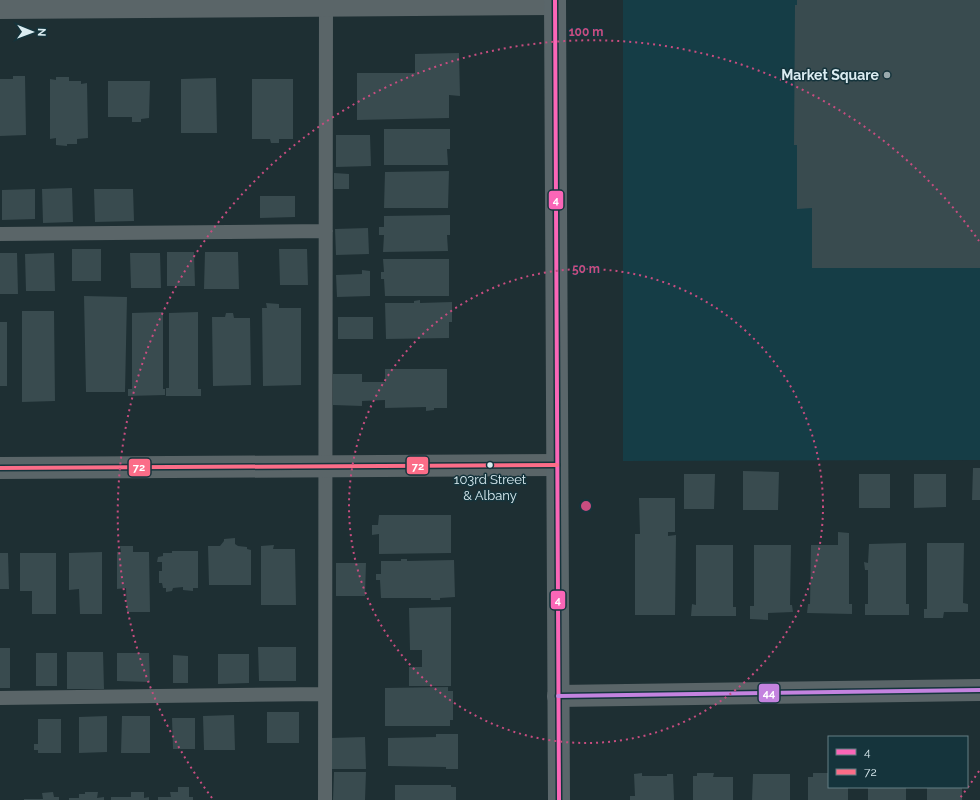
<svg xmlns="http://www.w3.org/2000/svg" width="980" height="800" font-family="Raleway,sans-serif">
  <rect width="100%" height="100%" fill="#1e2f33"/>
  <!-- built -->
  <path fill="#153d46" d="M 623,0 L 980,0 L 980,460 L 623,461 Z"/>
  <!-- building -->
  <path fill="#394b4f" d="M 797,0 L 980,0 L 980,268 L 812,268 L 812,208 L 797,209 L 797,145 L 794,145 L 795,5 L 797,5 Z
    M 459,53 L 460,96 L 449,95 L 449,118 L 357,120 L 357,73 L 415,73 L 415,54 Z
    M 13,76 L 25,76 L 26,135 L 0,136 L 0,79 L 13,79 Z
    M 56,77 L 69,77 L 69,81 L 81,81 L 81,84 L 87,83 L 88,138 L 77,139 L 77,144 L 67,144 L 67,146 L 56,145 L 56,138 L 50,139 L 50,79 L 56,80 Z
    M 216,78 L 217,133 L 181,133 L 181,79 Z
    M 252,79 L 293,79 L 293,139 L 279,139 L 279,143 L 271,143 L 270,139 L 252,139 Z
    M 108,81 L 150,81 L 149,118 L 141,119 L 141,122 L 132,122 L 132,117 L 108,117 Z
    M 384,129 L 450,129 L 450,149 L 447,149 L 448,165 L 384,165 Z
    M 336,135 L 370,135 L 371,166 L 336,167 Z
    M 449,171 L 448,208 L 384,208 L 385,172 Z
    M 334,173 L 349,174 L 349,189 L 334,189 Z
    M 72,188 L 73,222 L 43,223 L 42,189 Z
    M 35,189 L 35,219 L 2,220 L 2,190 Z
    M 94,189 L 133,189 L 134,221 L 95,222 Z
    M 260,196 L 295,196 L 295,217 L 260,218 Z
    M 450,215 L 450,235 L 447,235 L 448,251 L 383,252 L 384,235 L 379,235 L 379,227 L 384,227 L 384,216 Z
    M 368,228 L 369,254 L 336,255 L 335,229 Z
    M 72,249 L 101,249 L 101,281 L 72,281 Z
    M 279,249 L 307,249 L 308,285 L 280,285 Z
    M 167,252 L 194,252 L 195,286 L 167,286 Z
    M 205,252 L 238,252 L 239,289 L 204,289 Z
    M 0,253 L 17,253 L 18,294 L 0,294 Z
    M 54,253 L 55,291 L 26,291 L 25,254 Z
    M 130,253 L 160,253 L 161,288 L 131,288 Z
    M 383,259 L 449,259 L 449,296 L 385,296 L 384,279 L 381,279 L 381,272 L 384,272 Z
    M 362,270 L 370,271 L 370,296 L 337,297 L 336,275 L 362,274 Z
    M 84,296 L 127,297 L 125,392 L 86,392 Z
    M 420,300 L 420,303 L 452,302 L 452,322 L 449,322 L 449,338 L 386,339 L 385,303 L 414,303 L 414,301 Z
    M 266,303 L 279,304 L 279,308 L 301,308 L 301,385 L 263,386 L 262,308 L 267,308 Z
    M 22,311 L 54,311 L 55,401 L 22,402 Z
    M 163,312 L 163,389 L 165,389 L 165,395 L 128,396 L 128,389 L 132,389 L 132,313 Z
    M 198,312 L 198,389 L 201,389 L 201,396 L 166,396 L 166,388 L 169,388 L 169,313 Z
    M 226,313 L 233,313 L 234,318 L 250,318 L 251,385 L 213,386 L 212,317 L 225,317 Z
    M 338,317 L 373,317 L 373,339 L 338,339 Z
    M 0,322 L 7,322 L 7,386 L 0,386 Z
    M 385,369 L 447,369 L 447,408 L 434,408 L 434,410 L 426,411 L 426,407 L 385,408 L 385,400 L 362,401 L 362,406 L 333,405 L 333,374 L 362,374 L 362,382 L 385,382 Z
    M 973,468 L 980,468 L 980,500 L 972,500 Z
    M 743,471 L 779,472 L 778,510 L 743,510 Z
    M 684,474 L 715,474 L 714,509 L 684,509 Z
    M 859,474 L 890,474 L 890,508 L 859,508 Z
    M 914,474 L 946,474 L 946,507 L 914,508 Z
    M 639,498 L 675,498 L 675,532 L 668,532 L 668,536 L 676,535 L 675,615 L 635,615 L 635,534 L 640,534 Z
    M 379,515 L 451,515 L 451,553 L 379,554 L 379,534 L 372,535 L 372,525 L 378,525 Z
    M 838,532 L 849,533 L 849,604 L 852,604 L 852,614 L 807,613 L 808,604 L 810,604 L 811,545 L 838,545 Z
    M 235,538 L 235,544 L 238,546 L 247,547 L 247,549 L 251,550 L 251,585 L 209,585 L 208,546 L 220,546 L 224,541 L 224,539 Z
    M 906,543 L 906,604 L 909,604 L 909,615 L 865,615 L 865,604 L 868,604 L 868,570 L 865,570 L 864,562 L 868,563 L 869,544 Z
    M 927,543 L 964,543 L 963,603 L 968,604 L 968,612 L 944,612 L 943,618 L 924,618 L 924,609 L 927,609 Z
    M 274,545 L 273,549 L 295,549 L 296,605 L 261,605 L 261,546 Z
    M 696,545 L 733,545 L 733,607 L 736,607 L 736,616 L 691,616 L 692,604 L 696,605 Z
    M 754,545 L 791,545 L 790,605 L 792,605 L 793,612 L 768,613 L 768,620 L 750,619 L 750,606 L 754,606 Z
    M 120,546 L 133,546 L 133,552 L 149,552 L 150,612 L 127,612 L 126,588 L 117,589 L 117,552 L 121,552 Z
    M 172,551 L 198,551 L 198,588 L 193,588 L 193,591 L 183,590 L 183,587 L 173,588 L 172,591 L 166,592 L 166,588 L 163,588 L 162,583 L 159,583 L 159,571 L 162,571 L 162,562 L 157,562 L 158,557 L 163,556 L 163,553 L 172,553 Z
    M 102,552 L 102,614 L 80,614 L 79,589 L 69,590 L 69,553 Z
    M 0,553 L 8,553 L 9,589 L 0,589 Z
    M 20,553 L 56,553 L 56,614 L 32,614 L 32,591 L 20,591 Z
    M 401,559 L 407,559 L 407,561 L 454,560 L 455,597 L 440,598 L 440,600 L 431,600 L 431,598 L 381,598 L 380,580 L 376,580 L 376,574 L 381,574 L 381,561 L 401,561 Z
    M 336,563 L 366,563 L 365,596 L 336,596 Z
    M 451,607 L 451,686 L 409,686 L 409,667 L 422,667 L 422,650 L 410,650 L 409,608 Z
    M 258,647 L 296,647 L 296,681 L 259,681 Z
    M 0,648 L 10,648 L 10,688 L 0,688 Z
    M 67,652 L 103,652 L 104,689 L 67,689 Z
    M 36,653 L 57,653 L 57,686 L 36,686 Z
    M 117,653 L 149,653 L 150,682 L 117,681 Z
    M 218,654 L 249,654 L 249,683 L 218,684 Z
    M 173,655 L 188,656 L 188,683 L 173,683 Z
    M 448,687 L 448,691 L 453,691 L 453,720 L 450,720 L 450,726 L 385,726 L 385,688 Z
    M 267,712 L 299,712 L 299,743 L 267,743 Z
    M 234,715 L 235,750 L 204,750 L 203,716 Z
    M 107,716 L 107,752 L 79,753 L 79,717 Z
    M 122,716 L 150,716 L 150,753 L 121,753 Z
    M 172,718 L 195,718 L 195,749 L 173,749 Z
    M 38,719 L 61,719 L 61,753 L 38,753 L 38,750 L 34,750 L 34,744 L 38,744 Z
    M 436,734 L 458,734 L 458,769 L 446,769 L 446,767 L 388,766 L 388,738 L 436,737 Z
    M 365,737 L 366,769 L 331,769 L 331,738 Z
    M 334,772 L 366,772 L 365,800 L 333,800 Z
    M 642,773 L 642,776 L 667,776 L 667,774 L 673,774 L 674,800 L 630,800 L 630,796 L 635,796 L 634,774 Z
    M 697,773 L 714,773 L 713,777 L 733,777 L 733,800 L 693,800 L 693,776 L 697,776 Z
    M 813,773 L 829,773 L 829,787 L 848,787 L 848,800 L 808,800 L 808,777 L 813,777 Z
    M 753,774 L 790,774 L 790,800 L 752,800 Z
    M 395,785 L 451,785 L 451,787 L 456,787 L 456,800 L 395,800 Z
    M 178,787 L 189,787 L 189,797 L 193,797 L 193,800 L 158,800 L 158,797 L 171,797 L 170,792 L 178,792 Z
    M 868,787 L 906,787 L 906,800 L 868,800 Z
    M 927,787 L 962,787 L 962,800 L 927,800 Z
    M 53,792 L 54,797 L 59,797 L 59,800 L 24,800 L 24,799 L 43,799 L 42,793 Z
    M 85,792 L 98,792 L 97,798 L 104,797 L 104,800 L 69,800 L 69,798 L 79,798 L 79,794 L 85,794 Z
    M 131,792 L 144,792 L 144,798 L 149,797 L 149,800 L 111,800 L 111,797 L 131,797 Z"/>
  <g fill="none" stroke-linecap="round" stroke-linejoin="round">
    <!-- service -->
    <path stroke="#5a6568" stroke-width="14" d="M 0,234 L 326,231
      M 0,698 L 325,694
      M 325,800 L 326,0"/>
    <!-- minor -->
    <path stroke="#5a6568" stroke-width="22" d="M 0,8 L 555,4
      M 0,468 L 557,465
      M 558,696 L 980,690"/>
    <!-- secondary -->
    <path stroke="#5a666a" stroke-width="22" d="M 555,0 L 559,800"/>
    <defs>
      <path id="bus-1" d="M 555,0 L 559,800"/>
      <path id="bus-2" d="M 0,468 L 557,465"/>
      <path id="bus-3" d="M 558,696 L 980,690"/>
    </defs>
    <!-- bus-1 casing -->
    <use href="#bus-1" stroke="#15343c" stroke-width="7"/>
    <!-- bus-2 casing -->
    <use href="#bus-2" stroke="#15343c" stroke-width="7"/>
    <!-- bus-3 casing -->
    <use href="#bus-3" stroke="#15343c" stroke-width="7"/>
    <!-- bus-1 -->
    <use href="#bus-1" stroke="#fa66b7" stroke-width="4"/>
    <!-- bus-2 -->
    <use href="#bus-2" stroke="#fb6d88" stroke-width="4"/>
    <!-- bus-3 -->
    <use href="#bus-3" stroke="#c483df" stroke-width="4"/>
  </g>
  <!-- distance rings -->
  <g fill="none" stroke="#c84d80" stroke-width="2" stroke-dasharray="2 4">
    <circle cx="586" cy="506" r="237"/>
    <path d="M979 771A474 474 0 0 1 960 798M212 798A474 474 0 1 1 979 241"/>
  </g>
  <!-- markers -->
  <circle fill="#99aaae" stroke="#15343c" stroke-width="1.5" cx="887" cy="75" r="4"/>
  <circle fill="#dbecf1" stroke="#15343c" stroke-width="1.5" cx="490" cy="465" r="3.5"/>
  <g text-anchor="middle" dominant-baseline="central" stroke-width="3" stroke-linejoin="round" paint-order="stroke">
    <!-- bus labels -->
    <g font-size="13" fill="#dbecf1" stroke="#15343c">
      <text x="490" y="479">103rd Street<tspan x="490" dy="16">&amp; Albany</tspan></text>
    </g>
    <!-- poi labels -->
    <g font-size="14" font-weight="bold" fill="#dbecf1" stroke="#15343c" text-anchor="end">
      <text x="879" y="75">Market Square</text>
    </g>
  </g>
  <circle cx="586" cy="506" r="6" fill="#c84d80" stroke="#15343c" stroke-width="2"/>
  <g font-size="12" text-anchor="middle" font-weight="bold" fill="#c84d80" stroke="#15343c" stroke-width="3" stroke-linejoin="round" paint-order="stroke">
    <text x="586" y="36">100 m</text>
    <text x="586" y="273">50 m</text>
  </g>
  <g stroke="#15343c" stroke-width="1.5">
    <rect x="548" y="190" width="16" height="20" rx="4" fill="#fa66b7"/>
    <rect x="406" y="456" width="23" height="19" rx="4" fill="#fb6d88"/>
    <rect x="128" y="458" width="23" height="19" rx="4" fill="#fb6d88"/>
    <rect x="550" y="590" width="16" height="20" rx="4" fill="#fa66b7"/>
    <rect x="758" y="683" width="22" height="20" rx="4" fill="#c483df"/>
  </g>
  <g font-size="11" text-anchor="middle" font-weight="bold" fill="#fff">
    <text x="556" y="204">4</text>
    <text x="418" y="470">72</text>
    <text x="139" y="471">72</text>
    <text x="558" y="604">4</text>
    <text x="769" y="697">44</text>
  </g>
  <!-- legend -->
  <rect x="828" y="736" width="140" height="52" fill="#15343c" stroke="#647e84"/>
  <rect x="836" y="749" width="20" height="6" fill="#fa66b7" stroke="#647e84"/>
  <text x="864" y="756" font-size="12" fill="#dbecf1">4</text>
  <rect x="836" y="769" width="20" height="6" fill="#fb6d88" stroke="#647e84"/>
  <text x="864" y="776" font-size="12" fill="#dbecf1">72</text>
  <!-- north arrow -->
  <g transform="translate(32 32) rotate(91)" stroke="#15343c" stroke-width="3" paint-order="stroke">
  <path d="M0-3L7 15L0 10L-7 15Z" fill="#dbecf1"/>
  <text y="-6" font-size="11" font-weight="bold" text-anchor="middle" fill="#dbecf1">N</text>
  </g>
</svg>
